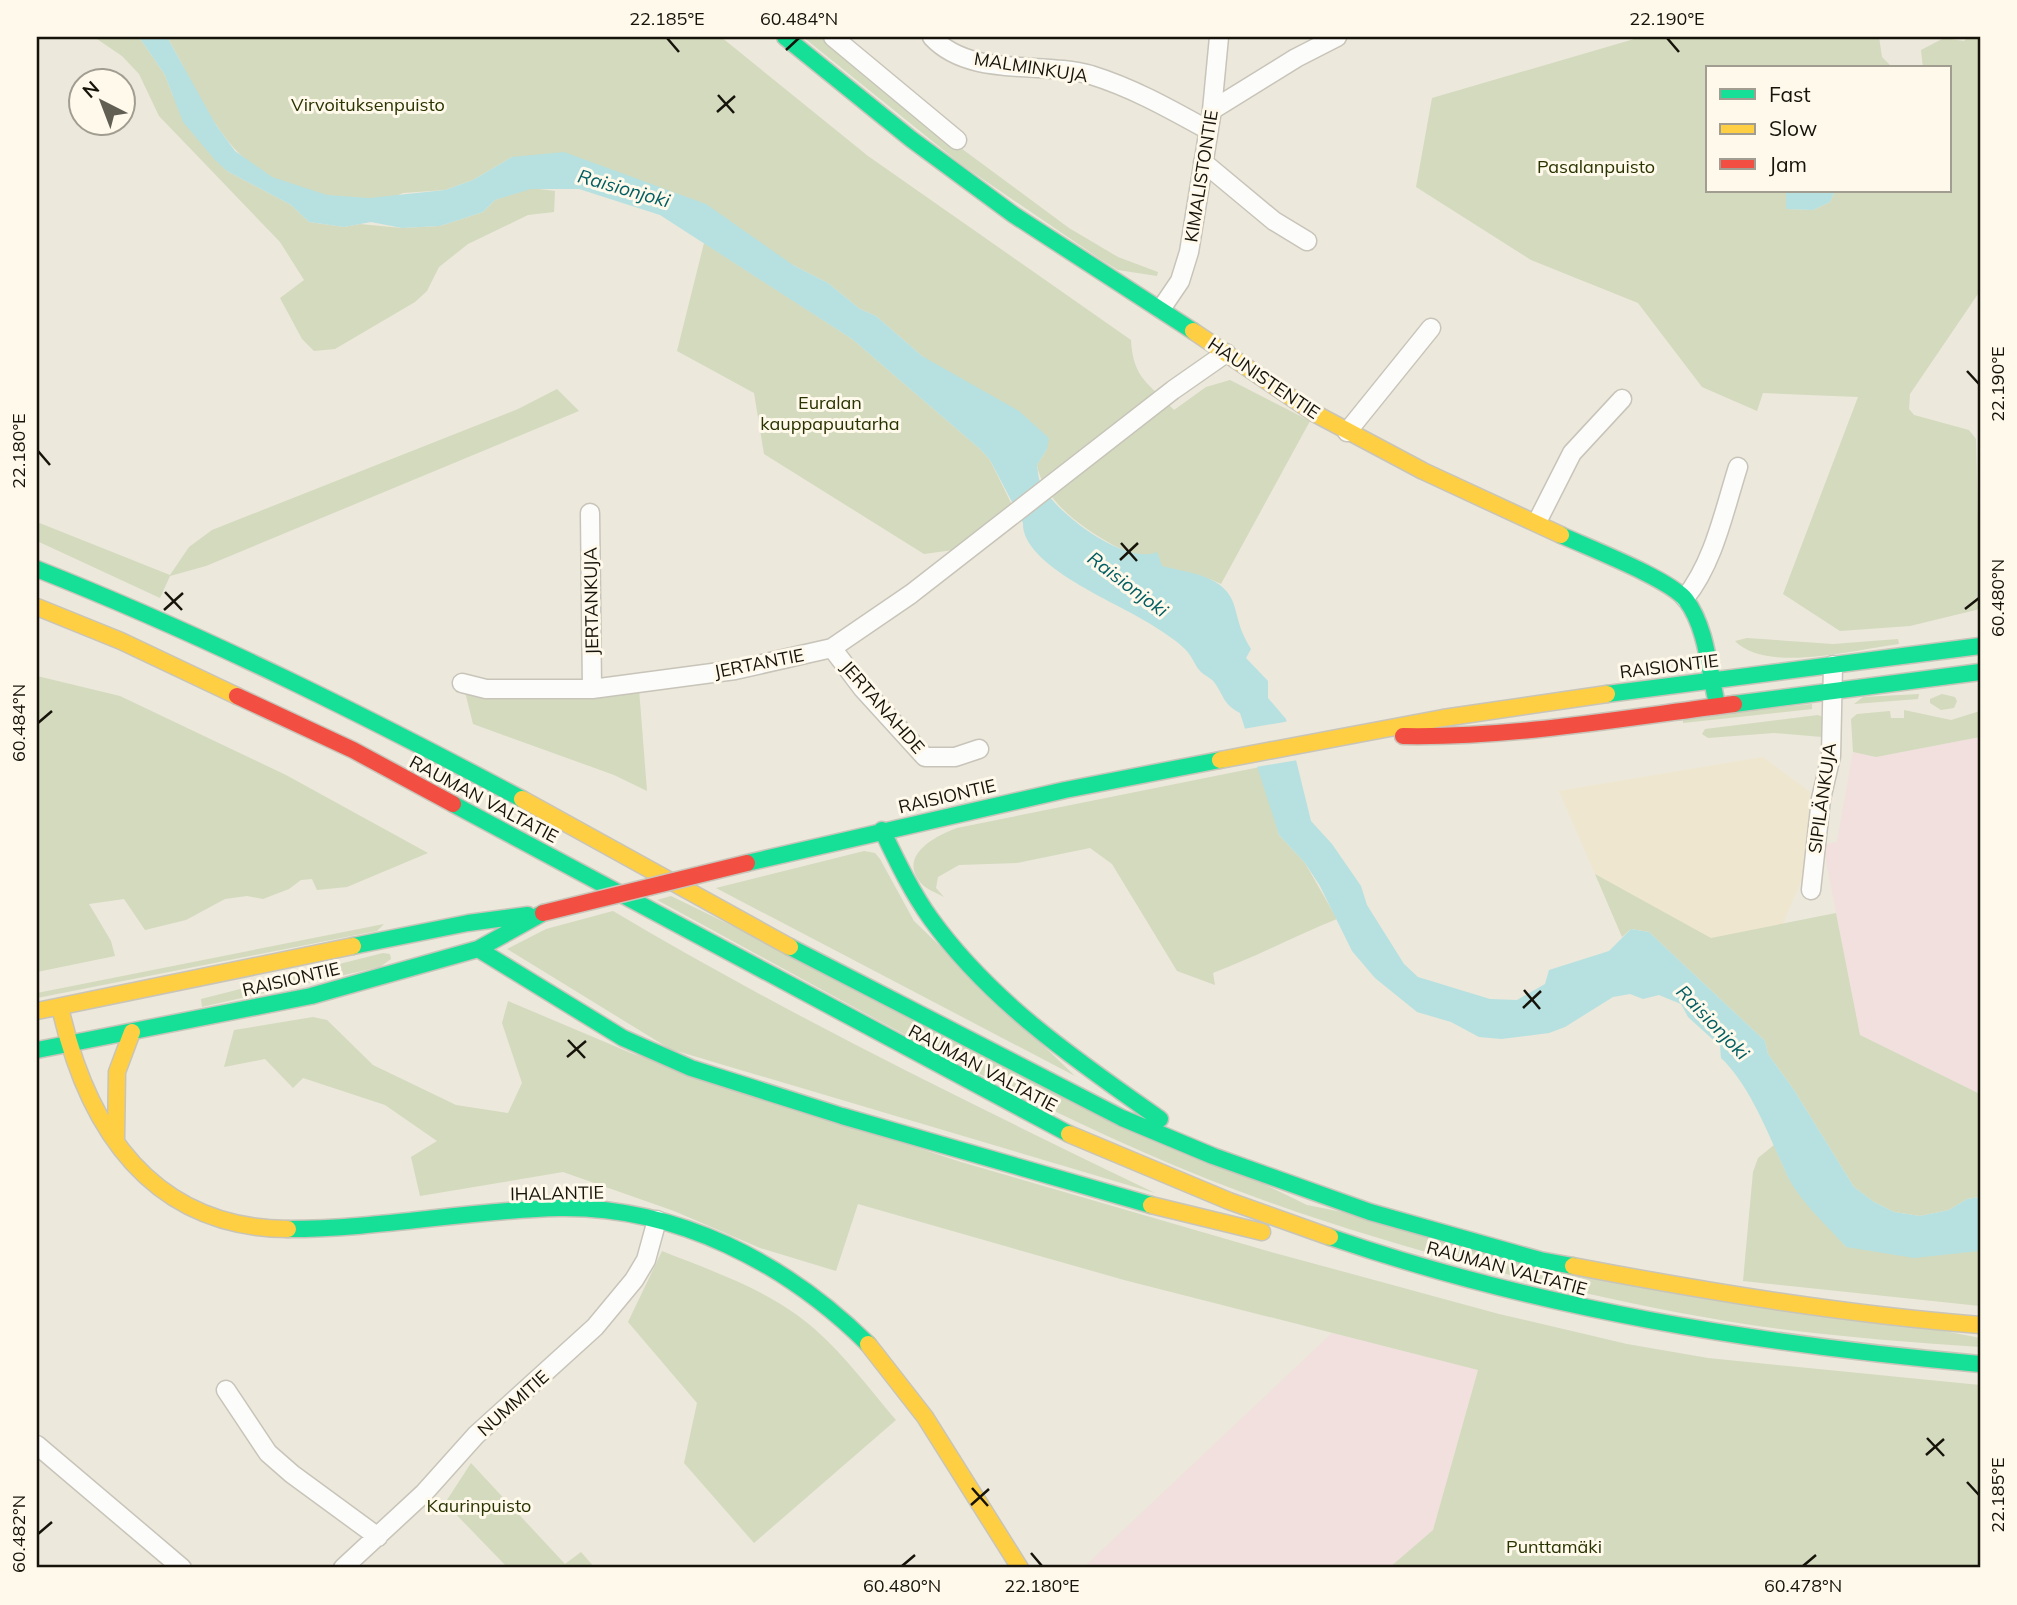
<svg xmlns="http://www.w3.org/2000/svg" width="2017" height="1605" font-family="Mulish,sans-serif">
  <rect width="100%" height="100%" fill="#ece8db"/>
  <!-- commercial -->
  <path fill="#f1e0dd" d="M 1980,737 L 1980,1094 L 1860,1035 L 1823,845 L 1837,842 L 1853,752 L 1876,757 Z
    M 1332,1333 L 1478,1370 L 1433,1530 L 1389,1568 L 1083,1568 Z"/>
  <!-- built -->
  <path fill="#eee6ce" d="M 1763,757 L 1810,792 L 1805,872 L 1782,926 L 1711,938 L 1595,874 L 1559,791 Z"/>
  <!-- green -->
  <path fill="#d4dabe" d="M 94,37 L 139,37 L 165,75 L 173,96 L 227,171 L 291,205 L 309,222 L 344,227 L 360,224 L 402,228 L 440,226 L 483,212 L 495,200 L 531,188 L 555,191 L 554,212 L 528,215 L 468,244 L 439,267 L 427,291 L 415,302 L 335,349 L 314,351 L 302,339 L 280,298 L 304,280 L 280,242 L 159,116 L 139,74 L 122,56 Z
    M 167,37 L 721,37 L 868,156 L 1131,340 C 1133,379 1149,383 1174,410 L 1206,387 L 1230,380 L 1310,421 L 1221,584 C 1202,574 1183,573 1163,567 C 1120,552 1046,515 1037,465 L 1047,449 L 922,356 L 876,316 L 860,309 L 828,283 L 793,265 L 512,157 L 473,180 L 445,190 L 403,193 L 369,207 C 338,197 301,191 271,177 C 218,150 196,86 167,37 Z
    M 803,37 L 824,37 L 848,62 L 904,106 L 1069,228 L 1118,257 L 1158,272 L 1157,276 L 1118,270 L 1100,259 L 962,165 Z
    M 1641,37 L 1879,37 L 1882,57 L 1893,68 L 1707,68 L 1707,191 L 1786,191 L 1787,209 L 1813,210 L 1830,202 L 1835,191 L 1949,191 L 1949,68 L 1923,68 L 1921,50 L 1944,38 L 1964,41 L 1968,37 L 1980,37 L 1980,291 L 1910,394 L 1909,409 L 1914,415 L 1969,430 L 1976,439 L 1980,609 L 1910,626 L 1840,631 L 1783,594 L 1858,397 L 1763,393 L 1757,411 L 1702,387 L 1638,303 L 1531,260 L 1416,187 L 1432,98 Z
    M 704,243 L 852,339 L 980,449 L 990,460 L 1012,505 L 953,550 L 924,554 L 764,454 L 754,393 L 677,351 Z
    M 557,389 L 579,411 L 206,566 L 170,576 L 160,598 L 37,541 L 37,522 L 170,575 L 189,547 L 212,530 L 518,409 Z
    M 1747,638 L 1833,644 L 1898,639 L 1899,644 C 1857,649 1767,674 1735,641 Z
    M 37,676 L 120,696 L 286,775 L 428,853 L 347,887 L 317,890 L 312,879 L 301,880 L 289,889 L 263,899 L 247,896 L 225,899 L 186,920 L 145,930 L 124,899 L 89,904 L 111,941 L 115,956 L 37,972 Z
    M 639,689 L 647,791 L 614,775 L 473,724 L 465,692 Z
    M 1919,694 L 1918,699 L 1854,704 L 1863,697 Z
    M 1942,694 L 1955,697 L 1957,701 L 1954,708 L 1941,710 L 1930,703 L 1930,699 Z
    M 1812,704 L 1812,709 L 1683,723 L 1683,717 Z
    M 1904,710 L 1951,720 L 1980,711 L 1980,737 L 1876,757 L 1853,752 L 1851,719 L 1857,714 L 1890,711 L 1891,718 L 1904,718 Z
    M 1818,715 L 1823,717 L 1822,737 L 1774,733 L 1708,738 L 1702,734 L 1705,729 Z
    M 1260,767 L 1279,835 L 1305,863 L 1337,919 C 1295,936 1255,957 1213,973 L 1215,985 L 1177,971 L 1112,864 L 1090,848 L 1017,863 L 959,865 L 938,877 L 936,888 L 944,897 C 937,893 925,889 920,882 C 898,855 937,835 957,828 Z
    M 864,851 L 875,853 L 880,859 L 914,921 L 1075,1076 L 716,888 Z
    M 1595,874 L 1711,938 L 1836,913 L 1860,1035 L 1980,1094 L 1980,1197 L 1967,1199 L 1949,1210 L 1920,1216 L 1894,1212 L 1874,1202 L 1854,1187 L 1794,1090 L 1768,1054 L 1765,1041 L 1649,932 L 1631,929 L 1622,937 Z
    M 671,896 L 1307,1205 L 1980,1338 L 1980,1347 C 1896,1341 1809,1335 1726,1321 C 1583,1297 1438,1259 1300,1213 C 1074,1137 866,1012 657,900 Z
    M 613,911 C 788,1015 971,1104 1155,1193 L 670,1049 L 507,949 L 546,929 Z
    M 384,924 L 377,931 L 37,998 L 37,993 Z
    M 383,953 L 390,954 L 391,959 L 380,967 L 202,1007 L 201,999 Z
    M 508,1001 L 631,1053 L 961,1162 L 1264,1250 L 1499,1314 L 1627,1344 L 1708,1358 L 1980,1385 L 1980,1568 L 1389,1568 L 1433,1530 L 1478,1370 L 1124,1280 L 858,1204 L 836,1271 L 760,1248 L 674,1211 L 563,1172 L 420,1196 L 411,1157 L 437,1141 L 385,1105 L 303,1078 L 293,1088 L 265,1059 L 224,1067 L 234,1030 L 313,1017 L 327,1020 L 373,1065 L 456,1105 L 508,1113 L 522,1083 L 502,1023 Z
    M 1774,1145 L 1788,1177 L 1846,1247 L 1980,1251 L 1980,1306 L 1743,1281 L 1753,1172 L 1758,1158 Z
    M 662,1251 C 707,1269 757,1286 797,1315 C 836,1343 865,1384 896,1420 L 754,1543 L 684,1463 L 697,1403 L 628,1322 Z
    M 471,1463 L 565,1564 L 581,1552 L 595,1568 L 508,1568 L 445,1503 Z"/>
  <!-- water -->
  <path fill="#b6e1e0" d="M 139,37 L 167,37 L 216,125 L 235,151 L 272,177 L 327,195 L 369,198 L 445,190 L 473,180 L 512,157 L 564,152 L 706,204 L 793,265 L 828,283 L 860,309 L 876,316 L 922,356 L 1019,411 L 1049,438 L 1047,449 L 1037,465 C 1038,470 1038,477 1040,482 C 1053,512 1126,566 1157,552 L 1162,566 C 1189,573 1227,575 1235,608 C 1240,627 1241,632 1251,649 L 1246,658 L 1268,681 L 1268,698 L 1286,719 L 1311,821 L 1332,844 L 1361,886 L 1367,905 L 1404,964 L 1418,977 L 1490,999 L 1517,1000 L 1545,984 L 1549,970 L 1609,951 L 1631,929 L 1649,932 L 1765,1041 L 1768,1054 L 1794,1090 L 1854,1187 L 1874,1202 L 1894,1212 L 1920,1216 L 1949,1210 L 1967,1199 L 1980,1197 L 1980,1251 L 1914,1258 L 1846,1247 C 1827,1225 1800,1202 1787,1175 C 1770,1138 1750,1085 1721,1058 L 1720,1046 L 1688,1017 L 1681,1004 L 1659,995 L 1643,999 L 1630,994 L 1613,997 L 1565,1027 L 1549,1033 L 1501,1039 L 1479,1037 L 1451,1022 L 1417,1012 L 1375,978 L 1352,951 L 1320,886 L 1305,863 L 1279,835 L 1240,713 C 1222,703 1225,697 1214,682 C 1210,677 1205,676 1201,672 C 1195,666 1192,656 1186,650 C 1175,639 1160,630 1147,622 C 1117,603 1021,565 1023,523 L 990,460 L 980,449 L 852,339 L 660,215 L 579,189 L 531,189 L 495,200 L 483,212 L 440,226 L 402,228 L 371,222 L 344,227 L 309,222 L 291,205 L 227,171 L 215,160 L 183,122 L 165,75 Z
    M 1786,191 L 1835,191 L 1830,202 L 1813,210 L 1786,209 Z"/>
  <!-- pier -->
  <path fill="#ece8db" d="M 1290,721 L 1298,760 L 1256,767 L 1243,729 Z"/>
  <g fill="none" stroke-linecap="round" stroke-linejoin="round">
    <defs>
      <path id="street" d="M 833,37 L 957,140
        M 932,37 C 970,78 1041,61 1091,75 C 1133,88 1170,109 1208,130
        M 1212,110 L 1296,58 L 1337,37
        M 1203,162 L 1274,221 L 1307,241
        M 1161,309 L 1180,281 L 1189,252 L 1212,110 L 1219,37
        M 1347,432 L 1431,328
        M 590,513 L 592,689
        M 1537,522 L 1572,453 L 1622,399
        M 1685,598 C 1714,562 1724,511 1738,467
        M 832,648 L 863,689 L 925,757 L 955,757 L 979,749
        M 462,683 L 486,689 L 592,689 L 735,670 L 832,648 L 911,594 L 1173,390 L 1226,353
        M 1811,890 L 1821,799 L 1831,756 L 1833,665
        M 226,1390 L 268,1453 L 292,1474 L 378,1537
        M 37,1445 L 182,1568
        M 343,1568 L 424,1493 L 476,1435 L 595,1327 L 634,1280 L 646,1260 L 657,1220"/>
      <path id="fast" d="M 785,37 L 911,139 L 1014,215 L 1193,331
        M 1561,535 C 1589,548 1670,579 1686,600 C 1707,628 1709,671 1717,704
        M 37,569 C 204,635 364,715 522,799
        M 1607,694 L 1980,646
        M 1734,704 L 1980,672
        M 453,804 L 1069,1134
        M 882,830 C 897,861 911,891 931,919 C 991,1002 1077,1061 1160,1119
        M 747,863 L 1065,790 L 1220,760
        M 353,946 L 468,923 L 528,915
        M 790,947 L 1122,1118 L 1213,1156 L 1370,1212 L 1540,1260 L 1573,1266
        M 478,949 L 623,1038 L 691,1068 L 842,1116 L 1151,1205
        M 37,1050 L 311,996 L 478,949 L 543,913
        M 288,1229 C 379,1229 469,1210 559,1208 C 677,1206 786,1263 868,1344
        M 1330,1237 C 1542,1310 1758,1344 1980,1364"/>
      <path id="slow" d="M 1193,331 L 1314,413 L 1423,471 L 1561,535
        M 37,607 L 121,641 L 237,696
        M 1220,760 L 1443,718 L 1607,694
        M 522,799 L 790,947
        M 60,1007 C 87,1129 152,1228 288,1229
        M 37,1011 L 353,946
        M 1069,1134 L 1229,1201 L 1330,1237
        M 116,1139 L 117,1072 L 132,1032
        M 1151,1205 L 1262,1232
        M 1573,1266 C 1709,1292 1843,1314 1980,1325
        M 868,1344 L 925,1417 L 1020,1568"/>
      <path id="jam" d="M 237,696 L 353,750 L 453,804
        M 1403,736 C 1513,738 1624,718 1734,704"/>
    </defs>
    <!-- street casing -->
    <use href="#street" stroke="#c8c4b9" stroke-width="21"/>
    <!-- fast casing -->
    <use href="#fast" stroke="#c8c4b9" stroke-width="19"/>
    <!-- slow casing -->
    <use href="#slow" stroke="#c8c4b9" stroke-width="19"/>
    <!-- jam casing -->
    <use href="#jam" stroke="#c8c4b9" stroke-width="19"/>
    <!-- street -->
    <use href="#street" stroke="#fcfcfa" stroke-width="18"/>
    <!-- fast -->
    <use href="#fast" stroke="#16e098" stroke-width="16"/>
    <!-- slow -->
    <use href="#slow" stroke="#ffcf43" stroke-width="16"/>
    <!-- jam -->
    <use href="#jam" stroke="#f24e42" stroke-width="16"/>
    <defs>
      <path id="jam-bridge" d="M 543,913 L 747,863"/>
    </defs>
    <!-- jam-bridge casing -->
    <use href="#jam-bridge" stroke="#c8c4b9" stroke-width="19" stroke-linecap="butt"/>
    <!-- jam-bridge -->
    <use href="#jam-bridge" stroke="#f24e42" stroke-width="16"/>
  </g>
  <!-- ticks -->
  <path fill="none" stroke="#16130a" stroke-width="2.5" d="M 667,38 L 679,52M 1667,38 L 1679,52M 786,50 L 799,38M 718,95 L 734,113M 717,112 L 735,96M 1967,371 L 1979,384M 38,451 L 50,465M 1121,543 L 1137,561M 1120,560 L 1138,543M 165,592 L 182,610M 1965,609 L 1979,598M 164,610 L 183,593M 38,723 L 52,711M 1524,990 L 1540,1009M 1523,1008 L 1541,991M 568,1040 L 585,1058M 567,1057 L 586,1041M 1927,1438 L 1944,1456M 1926,1455 L 1944,1439M 1967,1482 L 1979,1495M 972,1488 L 988,1506M 971,1505 L 989,1489M 38,1534 L 52,1522M 1031,1553 L 1042,1566M 902,1566 L 915,1555M 1803,1566 L 1816,1555"/>
  <g text-anchor="middle" dominant-baseline="central" stroke-width="6" stroke-linejoin="round" paint-order="stroke">
    <!-- street labels -->
    <g font-size="18" fill="#16130a" stroke="#fef9ea">
      <text transform="translate(1031 67) rotate(9)">MALMINKUJA</text>
      <text transform="translate(1201 176) rotate(-81)">KIMALISTONTIE</text>
      <text transform="translate(1264 378) rotate(34)">HAUNISTENTIE</text>
      <text transform="translate(591 601) rotate(-91)">JERTANKUJA</text>
      <text transform="translate(759 663) rotate(-11)">JERTANTIE</text>
      <text transform="translate(1669 666) rotate(-7)">RAISIONTIE</text>
      <text transform="translate(883 707) rotate(49)">JERTANAHDE</text>
      <text transform="translate(947 796) rotate(-13)">RAISIONTIE</text>
      <text transform="translate(1822 798) rotate(-82)">SIPILÄNKUJA</text>
      <text transform="translate(484 799) rotate(28)">RAUMAN VALTATIE</text>
      <text transform="translate(291 979) rotate(-13)">RAISIONTIE</text>
      <text transform="translate(983 1068) rotate(28)">RAUMAN VALTATIE</text>
      <text transform="translate(557 1193) rotate(-1)">IHALANTIE</text>
      <text transform="translate(1507 1268) rotate(15)">RAUMAN VALTATIE</text>
      <text transform="translate(513 1403) rotate(-42)">NUMMITIE</text>
    </g>
    <!-- park labels -->
    <g font-size="18" fill="#293400" stroke="#fef9ea">
      <text x="368" y="104">Virvoituksenpuisto</text>
      <text x="1596" y="166">Pasalanpuisto</text>
      <text x="830" y="402">Euralan<tspan x="830" dy="21">kauppapuutarha</tspan></text>
      <text x="479" y="1505">Kaurinpuisto</text>
      <text x="1554" y="1546">Punttamäki</text>
    </g>
    <!-- water labels -->
    <g font-size="19" font-style="italic" fill="#005e63" stroke="#fef9ea">
      <text transform="translate(624 188) rotate(16)">Raisionjoki</text>
      <text transform="translate(1128 584) rotate(37)">Raisionjoki</text>
      <text transform="translate(1713 1022) rotate(46)">Raisionjoki</text>
    </g>
  </g>
  <!-- border -->
  <rect width="2017" height="1605" fill="none" stroke="#fef9ea" stroke-width="77"/>
  <!-- legend -->
  <rect x="1706" y="66" width="245" height="126" fill="#fef9ea" stroke="#a19d90" stroke-width="2"/>
  <rect x="1720" y="89" width="35" height="10" fill="#16e098" stroke="#a19d90" stroke-width="2"/>
  <text x="1769" y="102" font-size="21" fill="#16130a">Fast</text>
  <rect x="1720" y="124" width="35" height="10" fill="#ffcf43" stroke="#a19d90" stroke-width="2"/>
  <text x="1769" y="136" font-size="21" fill="#16130a">Slow</text>
  <rect x="1720" y="159" width="35" height="10" fill="#f24e42" stroke="#a19d90" stroke-width="2"/>
  <text x="1769" y="172" font-size="21" fill="#16130a">Jam</text>
  <!-- north arrow -->
  <g transform="translate(102 102) rotate(318)"><circle r="33" fill="#fef9ea" stroke="#a19d90" stroke-width="2"/>
  <path d="M0-5L12 26L0 18L-12 26Z" fill="#615e53"/>
  <text y="-10" font-size="19" font-weight="bold" text-anchor="middle" fill="#16130a">N</text>
  </g>
  <rect x="38" y="38" width="1941" height="1528" fill="none" stroke="#16130a" stroke-width="2.5"/>
  <g font-size="18" text-anchor="middle" fill="#16130a">
    <text x="667" y="25">22.185°E</text>
    <text x="799" y="25">60.484°N</text>
    <text x="1667" y="25">22.190°E</text>
    <text transform="translate(1998 384) rotate(-90)" y="6">22.190°E</text>
    <text transform="translate(19 451) rotate(-90)" y="6">22.180°E</text>
    <text transform="translate(1998 598) rotate(-90)" y="6">60.480°N</text>
    <text transform="translate(19 723) rotate(-90)" y="6">60.484°N</text>
    <text transform="translate(1998 1495) rotate(-90)" y="6">22.185°E</text>
    <text transform="translate(19 1534) rotate(-90)" y="6">60.482°N</text>
    <text x="902" y="1592">60.480°N</text>
    <text x="1042" y="1592">22.180°E</text>
    <text x="1803" y="1592">60.478°N</text>
  </g>
</svg>
